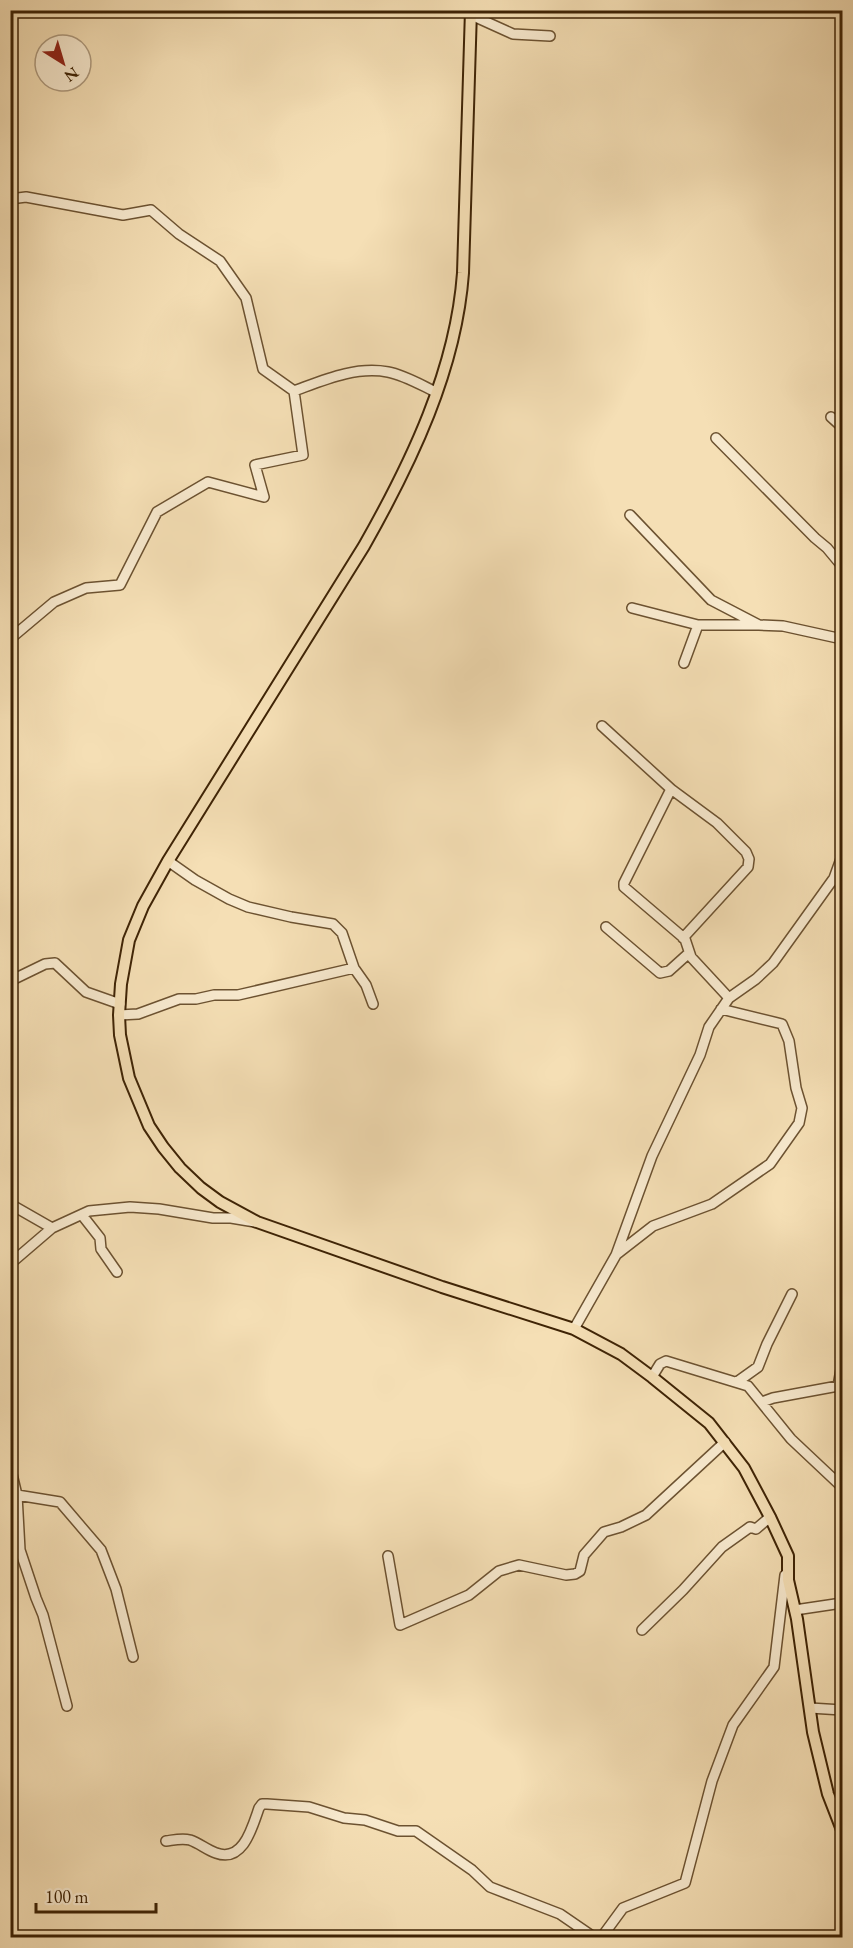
<svg xmlns="http://www.w3.org/2000/svg" width="853" height="1948" font-family="'EB Garamond',serif">
  <rect width="100%" height="100%" fill="#f5dfb5"/>
  <filter id="stains"><feTurbulence type="fractalNoise" baseFrequency=".00333" numOctaves="4"/><feColorMatrix values="0 0 0 0 .2 0 0 0 0 .09 0 0 0 0 .02 0 0 0 .5 -.17"/></filter>
  <radialGradient id="worn" r=".72"><stop offset=".6" stop-color="#630" stop-opacity="0"/><stop offset="1" stop-color="#630" stop-opacity=".3"/></radialGradient>
  <g fill="none" stroke-linecap="round" stroke-linejoin="round">
    <defs>
      <path id="minor" d="M 471,15 L 513,34 L 550,36
        M 10,199 L 26,197 L 123,215 L 151,210 L 179,234 L 220,261 L 246,298 L 263,369 L 294,391
        M 831,417 L 842,427
        M 716,438 L 815,538 L 827,548 L 842,566
        M 630,515 L 711,600 L 759,625 L 783,626 L 842,639
        M 632,608 L 698,625 L 757,625
        M 10,639 L 54,602 L 86,588 L 120,585 L 157,512 L 208,482 L 264,497 L 255,465 L 303,455 L 294,391 C 324,380 355,366 388,372 C 404,375 421,385 436,392
        M 684,663 L 698,625
        M 602,726 L 671,789 L 624,883 L 624,887 L 685,939 L 691,957 L 729,998
        M 671,789 L 717,823 L 746,852 L 749,859 L 748,867 L 683,938
        M 168,861 L 195,880 L 229,899 L 248,907 L 291,917 L 333,924 L 342,933 L 354,968 L 366,985 L 373,1004
        M 606,927 L 660,973 L 669,971 L 689,953
        M 10,981 L 45,964 L 55,963 L 86,992 L 120,1004
        M 119,1015 L 138,1014 L 179,999 L 196,999 L 214,995 L 238,995 L 354,968
        M 10,1204 L 52,1228
        M 82,1215 L 100,1238 L 101,1249 L 117,1272
        M 617,1254 L 653,1226 L 712,1204 L 770,1164 L 799,1123 L 802,1108 L 796,1088 L 789,1041 L 782,1024 L 721,1009
        M 10,1264 L 52,1228 L 89,1211 L 130,1207 L 159,1209 L 213,1218 L 231,1218 L 255,1222
        M 574,1329 L 616,1255 L 652,1156 L 700,1055 L 709,1027 L 729,998 L 756,979 L 773,963 L 834,878 L 842,856
        M 10,1374 L 10,1434
        M 652,1377 L 660,1364 L 666,1361 L 748,1386 L 791,1439 L 842,1487
        M 737,1382 L 758,1367 L 767,1344 L 792,1294
        M 762,1402 L 773,1398 L 838,1386 L 842,1364
        M 10,1466 L 17,1495 L 20,1550 L 36,1598 L 43,1615 L 67,1706
        M 17,1495 L 60,1502 L 101,1550 L 116,1589 L 133,1657
        M 388,1556 L 400,1625 L 469,1595 L 499,1571 L 519,1565 L 566,1575 L 575,1574 L 580,1571 L 584,1555 L 604,1532 L 621,1527 L 646,1515 L 725,1442
        M 795,1610 L 842,1603
        M 642,1630 L 683,1590 L 722,1547 L 750,1527 L 756,1529 L 770,1517
        M 810,1708 L 842,1710
        M 166,1841 C 174,1840 182,1838 190,1840 C 199,1843 207,1850 216,1853 C 243,1863 252,1828 259,1808 L 262,1804 L 267,1804 L 309,1807 L 344,1818 L 365,1820 L 398,1831 L 416,1831 L 472,1870 L 490,1887 L 560,1914 L 595,1938
        M 601,1938 L 623,1908 L 685,1883 L 712,1781 L 733,1725 L 774,1667 L 785,1575"/>
      <path id="major" d="M 471,10 L 463,273 C 456,370 411,463 364,546 L 168,861 L 143,906 L 129,940 L 121,984 L 119,1015 L 120,1035 L 129,1078 L 149,1126 L 163,1147 L 180,1168 L 201,1188 L 220,1202 L 257,1222 L 442,1287 L 574,1329 L 621,1354 L 652,1377 L 709,1423 L 744,1468 L 770,1517 L 788,1556 L 788,1580 L 797,1619 L 813,1732 L 828,1794 L 842,1830"/>
    </defs>
    <!-- minor casing -->
    <use href="#minor" stroke="#6c5231" stroke-width="12"/>
    <!-- major casing -->
    <use href="#major" stroke="#3e2305" stroke-width="14"/>
    <!-- minor -->
    <use href="#minor" stroke="#f8eacf" stroke-width="9"/>
    <!-- major -->
    <use href="#major" stroke="#f5dfb5" stroke-width="10"/>
  </g>
  <!-- margin -->
  <rect width="853" height="1948" fill="none" stroke="#f5dfb5" stroke-width="36"/>
  <rect x="12" y="12" width="829" height="1924" fill="none" stroke="#3e2305" stroke-width="3"/>
  <rect x="18" y="18" width="817" height="1912" fill="none" stroke="#3e2305" stroke-width="1.5"/>
  <!-- north arrow -->
  <g transform="translate(63 63) rotate(143)"><circle r="28" fill="#f8eacf" stroke="#ae9a7e" stroke-width="1.5"/>
  <path d="M0-4.5L10 22L0 15L-10 22Z" fill="#8f2418"/>
  <text y="-9" font-size="16" font-weight="bold" text-anchor="middle" fill="#3e2305">N</text>
  </g>
  <!-- scale -->
  <path d="M36 1903v9h120v-9" fill="none" stroke="#3e2305" stroke-width="3"/>
  <text x="45" y="1903" font-size="18" fill="#3e2305" stroke="#f8eacf" stroke-width="4.5" paint-order="stroke">100 m</text>
  <rect width="100%" height="100%" filter="url(#stains)"/>
  <rect width="100%" height="100%" fill="url(#worn)"/>
</svg>
